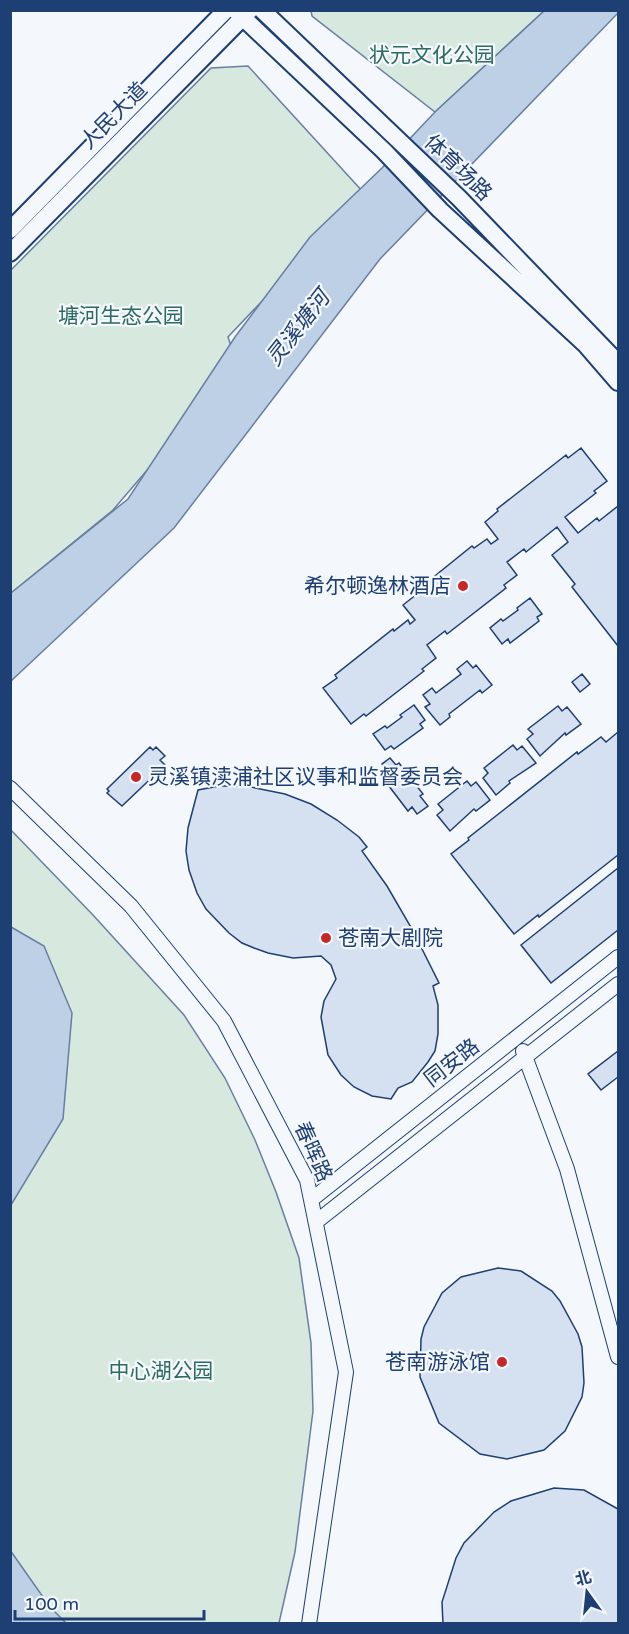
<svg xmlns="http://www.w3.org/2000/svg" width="629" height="1634" font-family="'Varela Round','Noto Sans SC',sans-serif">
  <rect width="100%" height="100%" fill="#f4f7fb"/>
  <!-- green -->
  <path fill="#d7e8df" stroke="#687fa3" stroke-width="1.5" d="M 311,11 L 544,11 L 435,112 L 312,16 Z
    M 248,66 L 364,193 L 228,337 L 237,365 L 113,510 L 11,593 L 11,270 L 211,68 Z
    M 10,829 L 93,915 L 184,1015 L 225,1078 L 255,1140 L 276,1192 L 299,1258 L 311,1343 L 313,1411 L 295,1552 L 279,1623 L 11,1623 Z"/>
  <!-- water -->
  <path fill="#bed0e5" stroke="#687fa3" stroke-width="1.5" d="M 544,11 L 618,11 L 618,13 L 380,259 L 174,528 L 11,681 L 11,593 L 128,499 L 235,337 L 310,237 L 382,168 L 435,112 Z
    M 11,927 L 44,946 L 72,1013 L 63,1119 L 11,1205 Z
    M 10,1550 L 50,1607 L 66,1623 L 11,1623 Z"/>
  <!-- building -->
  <path fill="#d5e0f0" stroke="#1d3f73" stroke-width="1.5" d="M 581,448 L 607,481 L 594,491 L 596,493 L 565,517 L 578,533 L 597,518 L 599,521 L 618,506 L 618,646 L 572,587 L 575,584 L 552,555 L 568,542 L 557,527 L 526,552 L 524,549 L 507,562 L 517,575 L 504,585 L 506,588 L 447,634 L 445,631 L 427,645 L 436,658 L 422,669 L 424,671 L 366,716 L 364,714 L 351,724 L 323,688 L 337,678 L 335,675 L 393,629 L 394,631 L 408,620 L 410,624 L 415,620 L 403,605 L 417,594 L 415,592 L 472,546 L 474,548 L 487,539 L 491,544 L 498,539 L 485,522 L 498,511 L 497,509 L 566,455 L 568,458 Z
    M 530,598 L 542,614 L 537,617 L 539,621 L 510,643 L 508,639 L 502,644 L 490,628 L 501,619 L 503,621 L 518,610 L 517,608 Z
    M 467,661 L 473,668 L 476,665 L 492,685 L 482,693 L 480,690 L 449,714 L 450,717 L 440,725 L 425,707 L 430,704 L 423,695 L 432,688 L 436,693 L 461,674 L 457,669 Z
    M 582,674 L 590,684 L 580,692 L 572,682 Z
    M 414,705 L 425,720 L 420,724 L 423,728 L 394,749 L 391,746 L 385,750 L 373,734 L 385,726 L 387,728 L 402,717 L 400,715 Z
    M 558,706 L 562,711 L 567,707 L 581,724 L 566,735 L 565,733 L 540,756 L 527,739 L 533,734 L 528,729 Z
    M 618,732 L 618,855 L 539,917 L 538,915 L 514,934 L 451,854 L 469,840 L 468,838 L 577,752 L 578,754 L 601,737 L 606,742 Z
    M 513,745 L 517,750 L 522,746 L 536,763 L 509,781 L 510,783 L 496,795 L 483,778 L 488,773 L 484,768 Z
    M 150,747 L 153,750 L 156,747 L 165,756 L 160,760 L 165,765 L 122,806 L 107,793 L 109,791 L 107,789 Z
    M 390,758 L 396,765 L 399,763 L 423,794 L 420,796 L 428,806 L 417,814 L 412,807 L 408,811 L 382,777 L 388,772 L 382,764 Z
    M 467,781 L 471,786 L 476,782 L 490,800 L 476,811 L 474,809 L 450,831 L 437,815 L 443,810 L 438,804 Z
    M 219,786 L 246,786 L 285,794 L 311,804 L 337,820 L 359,837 L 367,847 L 362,851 L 387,886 L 412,929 L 439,983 L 433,986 L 438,1005 L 438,1034 L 435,1051 L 428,1062 L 412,1082 L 398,1088 L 391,1099 L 372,1096 L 354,1087 L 341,1075 L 328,1055 L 321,1017 L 324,1001 L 336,979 L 331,965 L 321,956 L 293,958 L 268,953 L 254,948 L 242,943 L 229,933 L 206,909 L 197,893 L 189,870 L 186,851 L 188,828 L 198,790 Z
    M 618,868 L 618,930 L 551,983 L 521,945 Z
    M 618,1051 L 618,1077 L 601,1090 L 588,1074 Z
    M 498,1268 L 521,1271 L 552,1291 L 560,1301 L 578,1334 L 582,1347 L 584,1383 L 582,1397 L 565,1431 L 544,1450 L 507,1459 L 480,1454 L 439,1423 L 420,1377 L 421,1339 L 424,1327 L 442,1293 L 461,1277 Z
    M 554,1488 L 584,1490 L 618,1509 L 618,1624 L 443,1624 L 442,1602 L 456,1558 L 464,1543 L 494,1512 L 511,1501 Z"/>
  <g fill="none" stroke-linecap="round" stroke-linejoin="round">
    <defs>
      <path id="tertiary" d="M 10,788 L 131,906 L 224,1021 L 307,1180 L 346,1372 L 309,1624
        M 523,1051 L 567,1169 L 618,1357
        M 311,1200 L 618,957
        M 316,1222 L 618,984"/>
      <path id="secondary" d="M 235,10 L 384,151 L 440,210 L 586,345 L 618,382
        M 262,10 L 459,198 L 618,363
        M 10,230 L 226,10
        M 10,253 L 250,10"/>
    </defs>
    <!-- tertiary casing -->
    <use href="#tertiary" stroke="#1d3f73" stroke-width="16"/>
    <!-- secondary casing -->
    <use href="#secondary" stroke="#1d3f73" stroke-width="20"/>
    <!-- tertiary -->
    <use href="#tertiary" stroke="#f4f7fb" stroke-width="14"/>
    <!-- secondary -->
    <use href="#secondary" stroke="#f4f7fb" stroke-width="16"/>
  </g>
  <!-- markers -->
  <g fill="#c62828" stroke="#f4f7fb" stroke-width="2">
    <circle cx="463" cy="586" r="6"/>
    <circle cx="136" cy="777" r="6"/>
    <circle cx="326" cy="938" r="6"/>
    <circle cx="502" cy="1362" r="6"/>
  </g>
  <g text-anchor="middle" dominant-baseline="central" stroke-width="4.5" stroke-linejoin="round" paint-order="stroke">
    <!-- park labels -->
    <g font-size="21" fill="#2c6c60" stroke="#f4f7fb">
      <text x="432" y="55">状元文化公园</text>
      <text x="121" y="316">塘河生态公园</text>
      <text x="161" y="1371">中心湖公园</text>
    </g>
    <!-- street labels -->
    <g font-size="21" fill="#1d3f73" stroke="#f4f7fb">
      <text transform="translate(114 116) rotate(-45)">人民大道</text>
      <text transform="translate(458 168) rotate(44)">体育场路</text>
      <text transform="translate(452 1063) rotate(-38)">同安路</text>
      <text transform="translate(313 1152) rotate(66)">春晖路</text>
    </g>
    <!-- poi labels -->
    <g font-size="21" fill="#1d3f73" stroke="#f4f7fb" text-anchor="end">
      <text x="451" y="586">希尔顿逸林酒店</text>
      <text x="148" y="777" text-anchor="start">灵溪镇渎浦社区议事和监督委员会</text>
      <text x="338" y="938" text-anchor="start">苍南大剧院</text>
      <text x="490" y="1362">苍南游泳馆</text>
    </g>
    <!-- water labels -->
    <g font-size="22" font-style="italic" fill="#1d3f73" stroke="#f4f7fb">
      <text transform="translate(298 328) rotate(-52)">灵溪塘河</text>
    </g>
  </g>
  <!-- border -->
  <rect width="629" height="1634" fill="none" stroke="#1d3f73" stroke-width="24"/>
  <!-- north arrow -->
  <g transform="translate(587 1592) rotate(345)" stroke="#f4f7fb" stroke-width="4.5" paint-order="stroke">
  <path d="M0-4.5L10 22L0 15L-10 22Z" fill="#1d3f73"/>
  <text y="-9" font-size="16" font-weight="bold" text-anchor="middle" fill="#1d3f73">北</text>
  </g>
  <!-- scale -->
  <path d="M15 1610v9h189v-9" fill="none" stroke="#1d3f73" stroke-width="3"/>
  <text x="24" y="1610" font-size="18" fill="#1d3f73" stroke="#f4f7fb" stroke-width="4.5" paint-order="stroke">100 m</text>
</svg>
